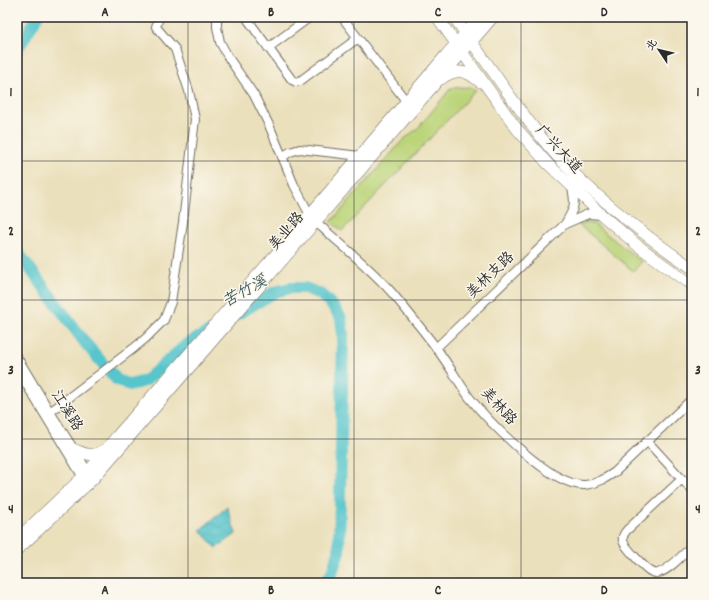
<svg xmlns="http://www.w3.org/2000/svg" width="709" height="600" font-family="Dekko,'LXGW WenKai TC',sans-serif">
  <defs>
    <pattern id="water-waves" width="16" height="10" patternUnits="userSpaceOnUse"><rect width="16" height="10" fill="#57c5cc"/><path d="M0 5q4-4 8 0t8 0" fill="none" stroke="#4ca9af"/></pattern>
  </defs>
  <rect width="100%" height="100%" fill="#fbf7ec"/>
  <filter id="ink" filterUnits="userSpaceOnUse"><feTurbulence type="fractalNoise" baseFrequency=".025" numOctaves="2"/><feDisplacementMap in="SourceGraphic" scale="8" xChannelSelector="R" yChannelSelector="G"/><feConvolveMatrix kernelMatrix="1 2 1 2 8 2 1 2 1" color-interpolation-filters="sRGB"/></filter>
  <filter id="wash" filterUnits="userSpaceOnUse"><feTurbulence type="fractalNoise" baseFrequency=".012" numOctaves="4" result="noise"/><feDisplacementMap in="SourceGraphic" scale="16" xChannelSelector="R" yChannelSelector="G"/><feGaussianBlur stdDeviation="0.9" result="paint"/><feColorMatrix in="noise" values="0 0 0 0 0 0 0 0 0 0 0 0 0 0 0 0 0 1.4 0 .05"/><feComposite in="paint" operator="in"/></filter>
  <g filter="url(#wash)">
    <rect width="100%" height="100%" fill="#ebe0bc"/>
    <!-- green -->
    <path fill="#bbd479" stroke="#738052" d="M 471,87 L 476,90 L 342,231 L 331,222 L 402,141 L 419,127 L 451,88 Z
      M 586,223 L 594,224 L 642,262 L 633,271 L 578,224 Z"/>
    <!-- water -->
    <path fill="url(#water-waves)" stroke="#41787c" d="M 227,507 L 236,534 L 216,548 L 200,530 Z"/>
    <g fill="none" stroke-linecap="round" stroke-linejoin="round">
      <!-- river -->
      <path stroke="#57c5cc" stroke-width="12" d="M 17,50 L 37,17
        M 17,251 L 86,344 L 117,380 L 130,385 L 145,381 L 186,345 L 207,333
        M 236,315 L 275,292 L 290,288 L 305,288 L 320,294 L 332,305 L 341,318 L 343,335 L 339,552 L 331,575 L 324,583"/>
    </g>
  </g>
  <g filter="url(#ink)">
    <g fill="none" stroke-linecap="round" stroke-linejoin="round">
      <defs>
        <path id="minor" d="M 217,17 L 217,27 L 220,42 L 228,57 L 254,95 L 269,125 L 294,185 L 310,215
          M 247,17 L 248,20 L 292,80 L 296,82 L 300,81 L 358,38
          M 342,17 L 406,101
          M 268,48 L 310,17
          M 282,157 L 290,152 L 300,149 L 360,156
          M 316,222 C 342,246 370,267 393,294 C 408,312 423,330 437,349 C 448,364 458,381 469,397 C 489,422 552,487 585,485 C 597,484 606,478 615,472 L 692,399
          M 565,224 L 588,214 L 602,215
          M 436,348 L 565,224 C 574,209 576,205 572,188
          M 17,357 L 50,412 L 90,475
          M 17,369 L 85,481
          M 50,412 L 134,348 L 146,338 L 164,320 L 171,302 L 183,222 L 195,119 L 189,91 L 175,49 L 156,27 L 159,17
          M 647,441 L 692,490
          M 682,479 L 627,530 C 624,533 622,536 623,541 C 625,547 644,567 650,571 C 652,572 656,574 658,573 C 670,570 683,554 692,546
          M 691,583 L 692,583"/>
        <path id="major" d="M 437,17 L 517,129 L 548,164 L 602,215 L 637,245 L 683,279 L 692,284
          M 454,17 C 470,40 487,63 503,86 C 520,110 537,134 557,156 C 597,199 644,235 692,268
          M 441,79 C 456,68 466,70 480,82
          M 73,449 C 86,454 91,458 104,450
          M 17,539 L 88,472 L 117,436 L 276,254 L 446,55 L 480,17
          M 17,550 L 93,479 L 493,17"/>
      </defs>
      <!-- minor casing -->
      <use href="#minor" stroke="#6e6a5e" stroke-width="10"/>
      <!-- major casing -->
      <use href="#major" stroke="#6e6a5e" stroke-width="12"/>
      <!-- minor -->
      <use href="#minor" stroke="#fff" stroke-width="8"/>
      <!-- major -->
      <use href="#major" stroke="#fff" stroke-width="11"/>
    </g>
  </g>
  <!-- grid -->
  <path fill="none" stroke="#2b2b2b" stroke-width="1" stroke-opacity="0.55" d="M 188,17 L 188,583M 354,17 L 354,583M 521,17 L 521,583M 17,161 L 692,161M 17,300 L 692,300M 17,439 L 692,439"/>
  <g text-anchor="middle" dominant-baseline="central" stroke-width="3" stroke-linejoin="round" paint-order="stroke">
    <!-- street labels -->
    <g font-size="15" fill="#2b2b2b" stroke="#fbf7ec">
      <text transform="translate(558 150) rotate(47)">广兴大道</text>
      <text transform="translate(287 232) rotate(-49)">美业路</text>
      <text transform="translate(491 276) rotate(-44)">美林支路</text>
      <text transform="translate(498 407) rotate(48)">美林路</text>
      <text transform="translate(66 411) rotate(58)">江溪路</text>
    </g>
    <!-- water labels -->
    <g font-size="16" font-style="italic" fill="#38595b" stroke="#fbf7ec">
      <text transform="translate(245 292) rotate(-29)">苦竹溪</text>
    </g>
  </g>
  <!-- margin -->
  <rect width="709" height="600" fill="none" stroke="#fbf7ec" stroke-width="44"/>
  <!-- north arrow -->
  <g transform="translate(659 50) rotate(305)" stroke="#fbf7ec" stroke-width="3" paint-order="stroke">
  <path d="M0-3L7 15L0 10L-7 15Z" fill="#2b2b2b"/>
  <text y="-6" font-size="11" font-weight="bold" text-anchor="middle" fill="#2b2b2b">北</text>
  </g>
  <rect x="22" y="22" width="665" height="556" fill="none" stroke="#2b2b2b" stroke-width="1.5"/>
  <g font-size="13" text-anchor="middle" font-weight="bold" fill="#2b2b2b">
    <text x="105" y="16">A</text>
    <text x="271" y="16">B</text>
    <text x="438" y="16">C</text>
    <text x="604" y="16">D</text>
    <text x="11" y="96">1</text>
    <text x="698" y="96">1</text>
    <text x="11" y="235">2</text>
    <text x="698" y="235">2</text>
    <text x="11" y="374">3</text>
    <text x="698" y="374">3</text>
    <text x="11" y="513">4</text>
    <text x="698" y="513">4</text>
    <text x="105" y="594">A</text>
    <text x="271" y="594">B</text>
    <text x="438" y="594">C</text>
    <text x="604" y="594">D</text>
  </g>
</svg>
